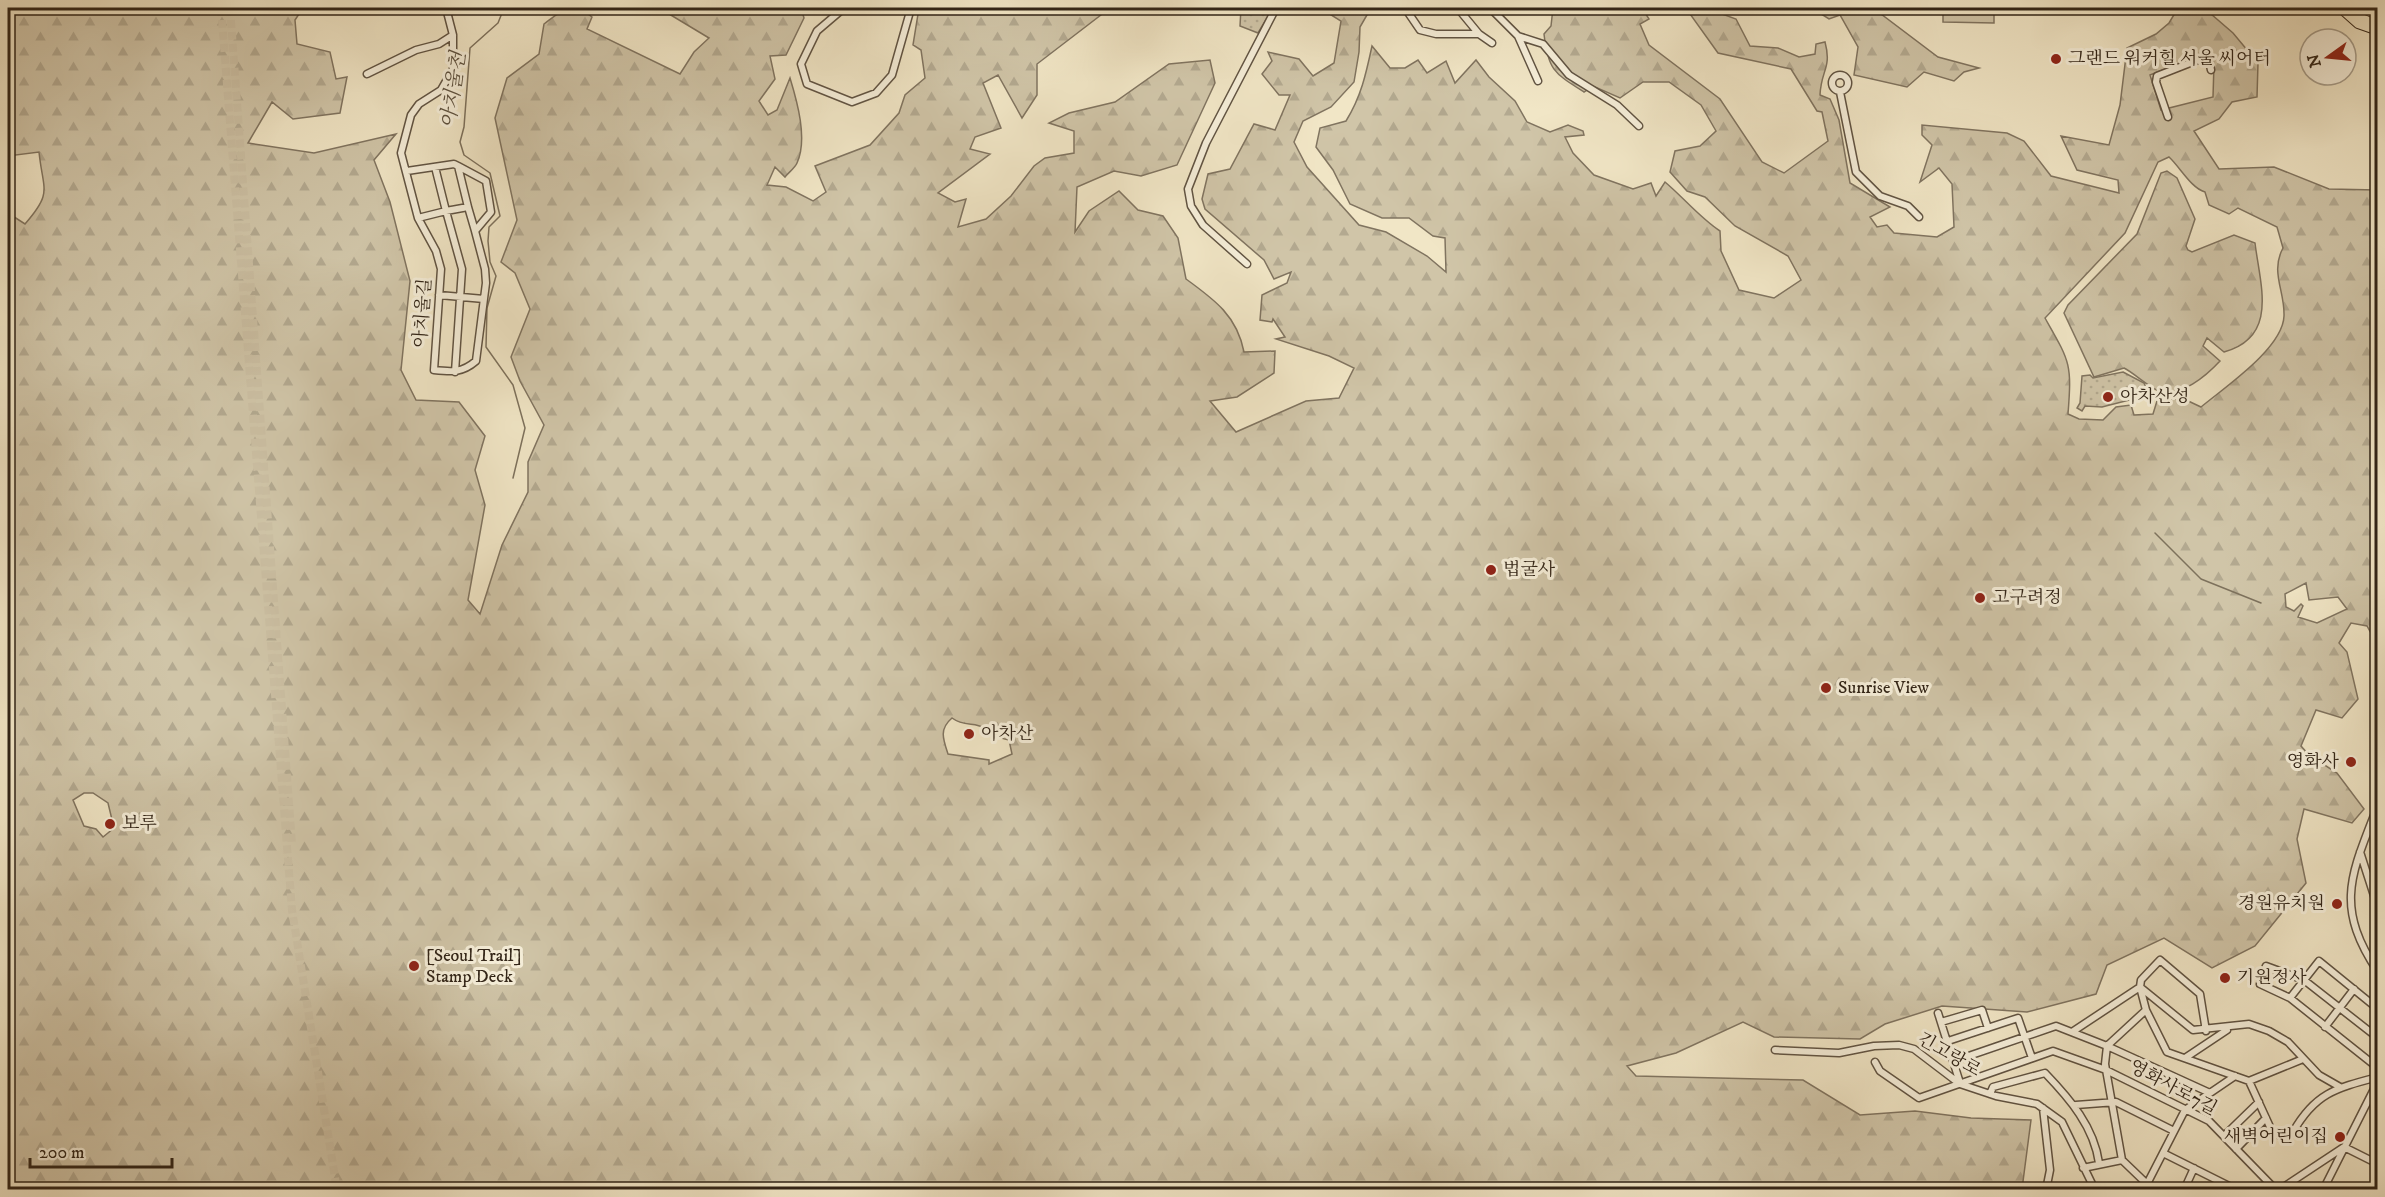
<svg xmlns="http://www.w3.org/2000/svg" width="2385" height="1197" font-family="'IM FELL DW Pica','Noto Serif KR',serif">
  <defs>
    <pattern id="grass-dots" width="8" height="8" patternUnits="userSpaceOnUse" patternTransform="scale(1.5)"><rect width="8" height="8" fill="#d0c5a8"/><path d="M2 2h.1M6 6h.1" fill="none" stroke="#b3a990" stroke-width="1.8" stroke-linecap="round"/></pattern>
    <pattern id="forest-firs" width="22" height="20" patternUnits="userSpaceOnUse" patternTransform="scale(1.5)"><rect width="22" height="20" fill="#d0c5a8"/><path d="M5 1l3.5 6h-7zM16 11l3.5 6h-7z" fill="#b3a990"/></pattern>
  </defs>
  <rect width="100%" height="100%" fill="#f1e6c6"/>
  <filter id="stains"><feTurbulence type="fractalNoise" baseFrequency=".00333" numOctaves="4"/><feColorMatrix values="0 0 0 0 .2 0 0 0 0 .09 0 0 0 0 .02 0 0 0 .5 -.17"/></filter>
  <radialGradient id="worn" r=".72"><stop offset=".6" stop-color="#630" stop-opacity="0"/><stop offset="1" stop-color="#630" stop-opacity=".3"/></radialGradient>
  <!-- grass -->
  <path fill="url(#grass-dots)" stroke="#807460" stroke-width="1.5" d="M 1241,8 L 1273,8 L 1258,33 L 1240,26 Z
    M 2123,372 L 2144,383 L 2149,395 L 2102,407 L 2085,406 L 2082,411 L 2077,408 L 2080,403 L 2082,376 L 2090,375 L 2093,378 Z"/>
  <!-- forest -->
  <path fill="url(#forest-firs)" stroke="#807460" stroke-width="1.5" fill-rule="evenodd" d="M 8,8 L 303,8 L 295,20 L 297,44 L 330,52 L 336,79 L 347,77 L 340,113 L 293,119 L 272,102 L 248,143 L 314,153 L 396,134 L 374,160 L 390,202 L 410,281 L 401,370 L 416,400 L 459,402 L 485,436 L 475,470 L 485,505 L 468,600 L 480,614 L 502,545 L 528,492 L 528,462 L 544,425 L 520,381 L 511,357 L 530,309 L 515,273 L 501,262 L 517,220 L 495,118 L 507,78 L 539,54 L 544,24 C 563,10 571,0 592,17 L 587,29 L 680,74 L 694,52 L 709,38 L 664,11 L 663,8 L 801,8 L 804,18 L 786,55 L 770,56 L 775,79 L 759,101 L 768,115 L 777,110 L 790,78 C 797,101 808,139 797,163 C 795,168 788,173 785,177 L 775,167 L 767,185 L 786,187 L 813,201 L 826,192 L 815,166 L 870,145 L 899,113 L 905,95 L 925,78 L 921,50 L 913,45 L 919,8 L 1110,8 L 1037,64 L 1037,95 L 1022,118 L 998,75 L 983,83 L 1001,128 L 975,137 L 970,149 L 990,154 L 938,193 L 955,202 L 966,199 L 958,227 L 986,219 L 1011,196 L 1034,166 L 1045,158 L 1074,153 L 1074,131 L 1049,123 L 1069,113 L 1115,102 L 1169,64 L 1210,60 L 1215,83 L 1177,165 L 1141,176 L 1114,171 L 1077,187 L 1075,232 L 1089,211 L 1119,191 L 1138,210 L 1163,216 L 1178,238 L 1186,279 C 1215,300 1237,316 1244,352 L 1275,351 L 1274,373 L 1237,397 L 1210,401 L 1236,432 L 1306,401 L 1339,398 L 1354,368 L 1329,356 L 1276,339 L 1285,337 L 1273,319 L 1272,322 L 1260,320 L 1262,295 L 1287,283 L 1291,272 L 1274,279 L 1264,260 L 1205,209 L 1202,199 L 1208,174 L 1230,169 L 1254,124 L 1275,130 L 1290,95 L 1279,95 L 1262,74 L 1272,61 L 1268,52 L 1299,59 L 1313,76 L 1334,63 L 1341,21 L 1320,8 L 1341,8 L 1342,10 L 1371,8 L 1360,27 L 1359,52 L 1354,82 L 1331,107 L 1303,121 L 1294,142 L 1307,167 L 1359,225 L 1386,232 L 1427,256 L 1446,272 L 1445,238 L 1433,236 L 1409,218 L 1382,218 L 1350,204 L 1333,170 L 1316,147 L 1320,128 L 1346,121 C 1361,97 1366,74 1372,46 L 1390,68 L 1405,68 L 1418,60 L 1427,73 L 1446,61 L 1455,83 L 1476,60 L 1489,77 L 1515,101 L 1527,122 L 1550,132 L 1568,125 L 1583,131 L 1584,135 L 1565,137 L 1573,153 L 1594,175 L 1633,189 L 1651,183 L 1656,196 L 1665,182 C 1684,198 1700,218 1720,231 L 1721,251 L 1739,290 L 1774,298 L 1801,280 L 1788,256 L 1735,226 L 1705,197 L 1687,191 L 1670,172 L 1675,151 L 1700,146 L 1716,131 L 1701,105 L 1669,82 L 1643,82 L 1620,98 L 1593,86 L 1584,92 C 1554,73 1548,70 1544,34 L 1551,26 L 1553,8 L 1642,8 L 1649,19 L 1640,24 L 1649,45 L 1720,99 L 1762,162 L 1784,173 L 1828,141 L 1822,112 L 1817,111 L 1791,69 L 1718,53 L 1690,14 L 1698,8 L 1706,8 L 1736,19 L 1750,46 L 1778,48 L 1799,57 L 1815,54 L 1816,44 L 1825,42 C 1832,68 1821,70 1820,95 L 1830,99 L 1839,120 L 1850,183 L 1890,207 L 1870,217 L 1877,227 L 1887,225 L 1894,233 L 1937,237 L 1954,227 L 1952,184 L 1939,168 L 1920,182 L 1932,145 L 1922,135 L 1922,125 L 2007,133 L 2024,141 L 2051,176 L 2119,193 L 2118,180 L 2077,170 L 2061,136 L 2109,145 L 2120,105 L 2127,48 L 2156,34 L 2169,23 L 2178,8 L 2204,8 L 2233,33 L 2258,63 L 2257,97 L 2232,102 L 2219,119 L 2194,131 L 2219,169 L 2274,167 L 2329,189 L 2377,190 L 2377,644 L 2367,626 L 2351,623 L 2339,643 L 2347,652 L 2358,699 L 2342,718 L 2316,710 L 2301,746 L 2309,755 L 2337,773 L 2364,809 L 2352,823 L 2304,809 L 2297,839 L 2306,883 L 2255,946 L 2212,968 L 2164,938 L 2107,965 L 2096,994 L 2027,1012 L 1942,1006 L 1885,1024 L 1860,1039 L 1774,1037 L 1743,1022 L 1676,1053 L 1627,1066 L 1636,1076 L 1803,1080 L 1860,1115 L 1915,1111 L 1971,1118 L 2031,1120 L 2022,1189 L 8,1189 L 8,213 L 25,224 C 53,192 43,191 39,152 L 8,156 ZM 2211,51 L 2214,64 L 2213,97 L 2161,110 L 2150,75 ZM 2169,157 C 2180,167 2191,188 2205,192 L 2209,205 L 2229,214 L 2238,208 L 2277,227 L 2283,248 C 2270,272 2285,291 2284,316 C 2283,348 2225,387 2201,407 L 2182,398 L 2157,401 L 2153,414 L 2134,415 L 2131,405 L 2116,407 L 2103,420 L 2079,419 L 2068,414 C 2072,363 2070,362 2045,318 L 2125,233 L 2158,162 ZM 2306,583 L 2309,600 L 2338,597 L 2347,609 L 2317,623 L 2298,617 L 2303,606 L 2301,604 L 2294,611 L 2286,607 L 2285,594 ZM 952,718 C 964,727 975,722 984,728 C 993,734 997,738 1009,740 L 1012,754 L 989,764 L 989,760 L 948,754 C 943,739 939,729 952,718 ZM 84,793 L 93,793 L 108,803 L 114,828 L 103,837 L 96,829 L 84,826 L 73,800 Z
    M 1817,8 L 1873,8 L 1938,57 L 1979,68 L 1964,72 L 1954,81 L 1924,72 L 1907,87 L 1854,75 L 1858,47 L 1840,15 L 1829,19 L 1818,12 Z
    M 2167,171 L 2177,178 L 2195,219 L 2186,246 L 2188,250 L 2192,252 L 2234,235 L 2255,243 C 2260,285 2279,337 2224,352 L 2207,338 L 2203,346 L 2220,361 C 2207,375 2181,398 2159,391 C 2150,388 2134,373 2124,368 L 2094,377 L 2064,313 L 2068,305 L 2137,234 L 2161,173 Z"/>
  <!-- garden -->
  <path fill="#d0c5a8" stroke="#807460" stroke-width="1.5" d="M 1943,8 L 1994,9 L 1994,23 L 1943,22 Z"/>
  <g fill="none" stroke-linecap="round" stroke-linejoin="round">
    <!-- stream -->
    <path stroke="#7d715c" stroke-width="1.5" d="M 504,8 L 498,23 L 470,48 L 464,127 L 460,142 L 464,155 L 490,173 L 500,216 L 489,227 L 488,241 L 490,262 L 496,276 L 487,308 L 486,347 L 513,385 L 525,428 L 513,478
      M 2155,533 L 2201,579 L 2261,603"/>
    <!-- major-tunnel -->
    <path stroke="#cbbfa3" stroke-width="8" stroke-dasharray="8 4" stroke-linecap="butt" d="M 221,8 L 292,910 L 337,1190
      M 230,8 L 292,844"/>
    <defs>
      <path id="minor" d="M 446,8 L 453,35 L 453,69 L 441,90 L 419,104 L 411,115 L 401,153 L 418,218 L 436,251 L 441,269 L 434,370 C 452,372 462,373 476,361 L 486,283 L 485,269 L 475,231 L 491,212 L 486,181 L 458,166
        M 525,8 L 526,8
        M 844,8 L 817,31 L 801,64 L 807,84 L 852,102 L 876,93 L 892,75 L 911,8
        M 1405,8 L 1420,30 L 1436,34 L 1479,34
        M 1463,8 L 1460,11 L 1479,34 L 1492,43
        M 1490,8 L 1518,36 L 1543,44 L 1569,75 L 1617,105 L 1639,126
        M 1518,36 L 1538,81
        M 367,74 L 416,50 L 439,44 L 453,35
        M1832 83a8 8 0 1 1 16 0a8 8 0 1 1-16 0Z
        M 1840,92 L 1856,172 L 1880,196 L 1908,206 L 1919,217
        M 2168,117 L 2156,82 L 2157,76 L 2208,56 L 2211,70
        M 407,171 L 454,164 L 458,166 L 468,207 L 446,211 L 462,269 L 455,372
        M 468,207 L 475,231
        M 418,218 L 446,211 L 435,167
        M 1247,264 L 1203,225 L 1191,206 L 1188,189 L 1206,143 L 1276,8
        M 439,295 L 484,299
        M 2378,805 C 2352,873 2333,905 2378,972
        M 2360,852 L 2378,908
        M 2140,987 L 2146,1010 L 2167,1052 L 2249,1081 L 2271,1129 L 2280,1136 L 2293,1132 C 2315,1093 2336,1088 2378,1077
        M 2140,987 L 2193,1030 L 2249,1024 L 2269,1031 L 2288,1042 L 2319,1075 L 2340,1087
        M 2140,987 L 2141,980 L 2160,960 L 2200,994 L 2206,1031
        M 2290,998 L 2319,961 L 2378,1009
        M 2146,1010 L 2107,1046 L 2105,1064 L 2122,1160 L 2147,1184 L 2148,1190
        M 1938,1013 L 1960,1083
        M 1941,1022 L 1982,1010 L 1988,1028
        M 2325,1027 L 2354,989
        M 2072,1032 L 2140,987
        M 2378,1038 L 2304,980 L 2266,966 L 2260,984 L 2290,998 L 2378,1068
        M 1948,1041 L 2018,1018 L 2032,1058
        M 1775,1050 L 1839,1053 L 1874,1046 L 1899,1045 L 1914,1049 L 1960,1084 L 1996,1096 L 2037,1104 L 2062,1122 L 2095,1190
        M 2185,1058 L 2227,1030
        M 1954,1061 L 2056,1026 L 2107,1046 L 2210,1093
        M 1875,1062 L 1880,1071 L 1919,1098 L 2053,1051 L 2106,1070 L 2209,1121 L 2276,1190
        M 2249,1081 L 2303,1059
        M 1990,1094 L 1993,1087 L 2045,1073 C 2070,1099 2094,1127 2099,1163
        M 2076,1105 L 2116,1102 L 2174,1131
        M 2043,1108 L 2050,1170 L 2046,1190
        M 2224,1136 L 2259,1102
        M 2236,1149 L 2266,1118
        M 2163,1153 L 2237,1190
        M 2083,1168 L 2122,1160
        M 2147,1184 L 2185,1110 L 2235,1076
        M 2184,1190 L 2194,1168
        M 2279,1190 L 2344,1147 L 2378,1164
        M 2323,1190 L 2378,1081
        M 2373,1190 L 2378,1180"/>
      <path id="major" d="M 2340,8 L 2358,24 L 2378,31
        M 2348,8 L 2359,17 L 2378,25"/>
    </defs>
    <!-- minor casing -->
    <use href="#minor" stroke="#615443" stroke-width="9"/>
    <!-- major casing -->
    <use href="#major" stroke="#312417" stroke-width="10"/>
    <!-- minor -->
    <use href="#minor" stroke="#f6efda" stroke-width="6"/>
    <!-- major -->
    <use href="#major" stroke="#f1e6c6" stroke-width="8"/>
  </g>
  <!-- markers -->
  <g fill="#8f2418" stroke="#f6efda" stroke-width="2">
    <circle cx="2056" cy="59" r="6"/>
    <circle cx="2108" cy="397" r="6"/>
    <circle cx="1491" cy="570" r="6"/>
    <circle cx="1980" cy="598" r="6"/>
    <circle cx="1826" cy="688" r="6"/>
    <circle cx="969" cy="734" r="6"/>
    <circle cx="2351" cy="762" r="6"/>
    <circle cx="110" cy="824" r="6"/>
    <circle cx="2337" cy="904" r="6"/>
    <circle cx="414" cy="966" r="6"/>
    <circle cx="2225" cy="978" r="6"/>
    <circle cx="2340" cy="1137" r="6"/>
  </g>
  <g text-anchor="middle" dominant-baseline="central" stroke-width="6" stroke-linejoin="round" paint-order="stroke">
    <!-- poi labels -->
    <g font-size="18" fill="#312417" stroke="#f6efda" text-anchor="start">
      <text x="2068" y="59">그랜드 워커힐 서울 씨어터</text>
      <text x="2120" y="397">아차산성</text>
      <text x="1503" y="570">법굴사</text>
      <text x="1992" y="598">고구려정</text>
      <text x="1838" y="688">Sunrise View</text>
      <text x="981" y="734">아차산</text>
      <text x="2339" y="762" text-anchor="end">영화사</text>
      <text x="122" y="824">보루</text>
      <text x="2325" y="904" text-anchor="end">경원유치원</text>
      <text x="426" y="956">[Seoul Trail]<tspan x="426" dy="21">Stamp Deck</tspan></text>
      <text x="2237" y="978">기원정사</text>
      <text x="2328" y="1137" text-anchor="end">새벽어린이집</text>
    </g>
    <!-- street labels -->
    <g font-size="18" fill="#312417" stroke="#f6efda">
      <text transform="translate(423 313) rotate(-86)">아치울길</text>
      <text transform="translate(1949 1055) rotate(30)">긴고랑로</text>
      <text transform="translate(2173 1088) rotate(28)">영화사로7길</text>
    </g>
    <!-- water labels -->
    <g font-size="20" font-style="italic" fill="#5d513f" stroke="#f6efda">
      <text transform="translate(454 90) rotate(-82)">아치울천</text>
    </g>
  </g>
  <!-- margin -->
  <rect width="2385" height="1197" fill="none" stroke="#f1e6c6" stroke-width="30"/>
  <rect x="9" y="9" width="2367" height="1179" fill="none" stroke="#312417" stroke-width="3"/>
  <rect x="15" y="15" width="2355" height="1167" fill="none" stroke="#312417" stroke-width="1.5"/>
  <!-- north arrow -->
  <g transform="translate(2328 57) rotate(255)"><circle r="28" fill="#f6efda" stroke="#a79e8c" stroke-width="1.5"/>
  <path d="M0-4.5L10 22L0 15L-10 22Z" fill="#8f2418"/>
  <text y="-9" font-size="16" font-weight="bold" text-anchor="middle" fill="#312417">N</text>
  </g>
  <!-- scale -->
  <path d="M30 1158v9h142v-9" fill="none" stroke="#312417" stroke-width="3"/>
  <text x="39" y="1158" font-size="18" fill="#312417" stroke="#f6efda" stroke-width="4.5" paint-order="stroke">200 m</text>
  <rect width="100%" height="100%" filter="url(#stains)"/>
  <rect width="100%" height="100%" fill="url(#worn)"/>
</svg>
